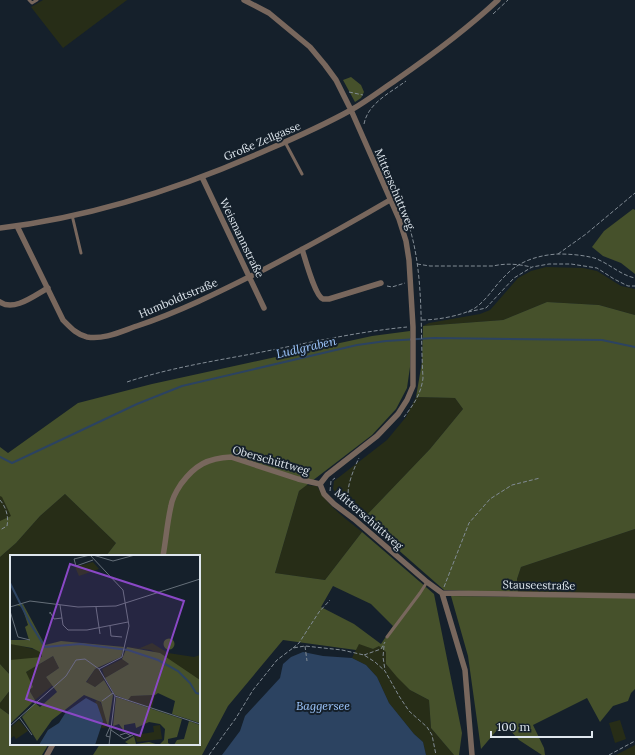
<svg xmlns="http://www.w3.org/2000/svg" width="635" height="755" font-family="Lora,serif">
  <rect width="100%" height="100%" fill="#15202b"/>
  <!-- green -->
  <path fill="#272d17" d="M 43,0 L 127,0 L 63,48 L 31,7 Z
    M 546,267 L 583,268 L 597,271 L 621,286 L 635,289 L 635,315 L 599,305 L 547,302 L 503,320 L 423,326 L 429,323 L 480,314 L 490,310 L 518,278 L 531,271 Z
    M 416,397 L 455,398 L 463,409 L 430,449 L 363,519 L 341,500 L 333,489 L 334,481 L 387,440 L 406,417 Z
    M 306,485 L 317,486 C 327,506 345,518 362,532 L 325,580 L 275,573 L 299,491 Z
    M 0,489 L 19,506 L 0,542 Z
    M 65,494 L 116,543 L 106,556 L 11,556 L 11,676 L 0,664 L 0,557 L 16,543 L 40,516 Z
    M 635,529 L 635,593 L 518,593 L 517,579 L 521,567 Z
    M 359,643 L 373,649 L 379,645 L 386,652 L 386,664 L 410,690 L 429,700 L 431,728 L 454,755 L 426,755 L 423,742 L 414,734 L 389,703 L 377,677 L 366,665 L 352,658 Z
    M 11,689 L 11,716 L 0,708 L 0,703 Z
    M 620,720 L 626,739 L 615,743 L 609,723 Z
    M 635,745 L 635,755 L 616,755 Z"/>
  <!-- forest -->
  <path fill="#46512b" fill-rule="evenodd" d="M 351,77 L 361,85 L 364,92 L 361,98 L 355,102 L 343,80 Z
    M 633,209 L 635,210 L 635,274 L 621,263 L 603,256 L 592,247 L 604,231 Z
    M 547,302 L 599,305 L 635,315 L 635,529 L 521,567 L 517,579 L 518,593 L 444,590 L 363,519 L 430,449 L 463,409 L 455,398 L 416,397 L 422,362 L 423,326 L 503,320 Z
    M 410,331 L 410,367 L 407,388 L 396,409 L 372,435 L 299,491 L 275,573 L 325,580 L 362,532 L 434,594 L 462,733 L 459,755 L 454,755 L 431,728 L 429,700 L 410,690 L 397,677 L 386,664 L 386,652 L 379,646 L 373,649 L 359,644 L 356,650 L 283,640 L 228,706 L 202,755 L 93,755 L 100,744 L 199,744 L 199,556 L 106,556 L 116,543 L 65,494 L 40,516 L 16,543 L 0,557 L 0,521 L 11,516 L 2,497 L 0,496 L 0,447 L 8,453 L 78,403 L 152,384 L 372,336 ZM 333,586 L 371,604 L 393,626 L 381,644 L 354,624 L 321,607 Z
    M 451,596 L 635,598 L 635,689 L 631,693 L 628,701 L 613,706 L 600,722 L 587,698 L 533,725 L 544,748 L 545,755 L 542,755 L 519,740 L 508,728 L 498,729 L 481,749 L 468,656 Z
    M 0,664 L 11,676 L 11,689 L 0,703 Z
    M 0,708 L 11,716 L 11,744 L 46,744 L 48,745 L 42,755 L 0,755 Z"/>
  <!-- water -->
  <path fill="#2c4361" d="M 303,652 L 323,656 L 352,658 L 366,665 L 377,677 L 389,703 L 414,734 L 423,742 L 426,755 L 222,755 L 240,731 L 245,716 L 280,678 L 283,664 L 291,657 Z"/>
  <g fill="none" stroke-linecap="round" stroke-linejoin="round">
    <!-- stream -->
    <path stroke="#2c4361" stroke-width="2" d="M 0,457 L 12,463 L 137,404 L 182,386 L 357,345 L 386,341 L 434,338 L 602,340 L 635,347"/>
    <!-- path -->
    <path stroke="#828c95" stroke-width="1" stroke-dasharray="4 2" stroke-linecap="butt" d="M 493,14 L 508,0
      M 349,92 L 363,95
      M 364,124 C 368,103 390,93 406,81
      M 384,167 C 393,187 404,208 410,229 C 424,277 420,329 423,378 C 421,394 414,404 404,417
      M 558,254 L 586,234 L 635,193
      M 417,264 L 430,266 L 493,266 C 506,263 518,264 531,267
      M 387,286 L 392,287 L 405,283
      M 468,312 L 486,308 L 514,278 L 532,267 L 549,264 L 571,264 L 597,268 L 614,279 L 628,286 L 635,286
      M 422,320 C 436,320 462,316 475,308 C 488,299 495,285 506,275 C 519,261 539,255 558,254 C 570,254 583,255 594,258 C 609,263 620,275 635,278
      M 127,382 C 169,368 214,361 257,353 C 307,343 356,332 407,327
      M 330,491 L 331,481 L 335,478
      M 0,500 C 6,507 9,517 7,526 L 0,530
      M 359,514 C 357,508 351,504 349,498 C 345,489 355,466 359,458
      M 444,587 L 469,523 L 490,499 L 512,485 L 540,478
      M 305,646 L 307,661
      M 384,646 L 383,657 L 385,670
      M 293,648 L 299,643 L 319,612 L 330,600
      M 364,655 L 381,649 L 385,642
      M 209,755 L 236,718 L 253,690 L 277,660 L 293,648 L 305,646 L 342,650 L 364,655 L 375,662 L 385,671 L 399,696 L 409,711 L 427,727 L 432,735 L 436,755
      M 609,755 L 635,741"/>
    <!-- service -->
    <path stroke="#78675d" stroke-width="3" d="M 29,0 L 32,3 L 37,0
      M 285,142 L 302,174
      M 72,215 L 81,253
      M 387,637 L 420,593 L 427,582"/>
    <!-- minor -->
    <path stroke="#78675d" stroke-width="5.5" d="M 244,0 L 269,13 L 310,47 L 325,65 L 336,80 L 351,110 L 399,219 L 406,241 L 409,260 L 413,327 L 413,386 L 407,400 L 398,414 L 377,436 L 327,475 L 320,484
      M 202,177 L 264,308
      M 17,226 L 63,320 C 70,327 77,335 87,337 C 104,340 122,331 137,326 C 182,311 223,290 265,269 C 307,247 349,224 390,200
      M 0,228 C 93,217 184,187 269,149 C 297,137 324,125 351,110 C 367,101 381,90 396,80 C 432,55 467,29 498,0
      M 302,249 C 305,258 315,296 323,299 C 325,299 327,299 329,299 L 381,283
      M 0,302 C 14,312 35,295 48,288
      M 320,484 L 324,494 L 334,504 L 354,519 L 427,582 L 442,593 L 465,670 L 472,755
      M 163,556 C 166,540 167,523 171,506 C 172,499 177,490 181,484 C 195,465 208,458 231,457 L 298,479 L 320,484
      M 442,593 L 635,596
      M 47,755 L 53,744"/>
  </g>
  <g text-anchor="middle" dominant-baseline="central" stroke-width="4" stroke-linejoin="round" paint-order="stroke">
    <!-- street labels -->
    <g font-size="11" fill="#dee6ed" stroke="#15202b">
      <text transform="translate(262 141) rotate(-23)">Große Zellgasse</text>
      <text transform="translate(395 189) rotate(67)">Mitterschüttweg</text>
      <text transform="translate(242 238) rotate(64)">Weismannstraße</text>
      <text transform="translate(178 298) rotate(-23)">Humboldtstraße</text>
      <text transform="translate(271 460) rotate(16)">Oberschüttweg</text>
      <text transform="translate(369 519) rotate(41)">Mitterschüttweg</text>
      <text transform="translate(539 585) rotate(1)">Stauseestraße</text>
    </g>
    <!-- water labels -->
    <g font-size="12" font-style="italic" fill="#9fc8ff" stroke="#15202b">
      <text transform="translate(306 347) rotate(-13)">Ludlgraben</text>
      <text x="323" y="705">Baggersee</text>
    </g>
  </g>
  <!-- overview -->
  <g transform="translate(10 555)">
    <rect width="190" height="190" fill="#15202b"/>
    <path d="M 83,7 L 89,14 L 69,21 L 65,12 ZM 0,88 L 30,96 L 34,101 L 0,130 ZM 142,88 L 158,98 L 184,102 L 190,100 L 190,125 L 141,95 L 117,92 L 130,93 ZM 43,101 L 49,113 L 36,122 L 43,130 L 25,145 L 19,135 L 16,117 ZM 112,104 L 119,109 L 95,123 L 92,114 ZM 85,114 L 89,114 L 94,125 L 85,132 L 76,128 ZM 145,140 L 142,153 L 118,145 L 120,141 ZM 87,145 L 90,147 L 96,159 L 98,172 L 91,173 L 93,166 L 85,147 ZM 9,165 L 18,176 L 6,184 L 4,181 L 0,184 L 0,173 ZM 150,170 L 152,184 L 127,187 L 125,180 L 144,177 L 143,171 Z" fill="#272d17"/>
    <path d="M 13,49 L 35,90 L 51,86 L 114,92 L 111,102 L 85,114 L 76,127 L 85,132 L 94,125 L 103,140 L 98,172 L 91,147 L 74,140 L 42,165 L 27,186 L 12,162 L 25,148 L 30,152 L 47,137 L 36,122 L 49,113 L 43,101 L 16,117 L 23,132 L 19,135 L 25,145 L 0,169 L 0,105 L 32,102 L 32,98 L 22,93 L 0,89 L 0,85 L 19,85 L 15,72 L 18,70 L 12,52 L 7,50 ZM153.5 89a5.5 5.5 0 1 1 11 0a5.5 5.5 0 1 1-11 0ZM 117,92 L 150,98 L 190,125 L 190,168 L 162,159 L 165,146 L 148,138 L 145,140 L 121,141 L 118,145 L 105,140 L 95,123 L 119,109 L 112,104 ZM 106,142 L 172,164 L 167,182 L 158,184 L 158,188 L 162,190 L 120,190 L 115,187 L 124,181 L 126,189 L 139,187 L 149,190 L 154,185 L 155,174 L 150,169 L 139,167 L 126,173 L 125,168 L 114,170 L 114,176 L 109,169 L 103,171 ZM 179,166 L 190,170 L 190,190 L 164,190 L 167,185 L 174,184 Z" fill="#46512b"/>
    <path d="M 76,143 L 87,149 L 93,166 L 85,190 L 29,190 L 38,175 L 49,168 L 56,157 Z" fill="#2c4361"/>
    <path fill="none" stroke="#2c4361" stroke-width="2" d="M 0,28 L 20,68 L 35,92 L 70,89 L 118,95 L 148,105 L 168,116 L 180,128 L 186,138 L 190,139"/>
    <path fill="none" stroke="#656f79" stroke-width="1" d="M 80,0 L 113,35 L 119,71 L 112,102 L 89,114M 80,0 L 64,4 L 66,11 L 83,5M 83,0 L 103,6 L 125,0M 50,50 L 53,70 L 58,75 L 77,75 L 118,67M 0,52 L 20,46 L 68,52 L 106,51 L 190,24M 86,52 L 90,79M 0,56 L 8,82 L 20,85M 40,59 L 40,57 L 44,64 L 52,63M 100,71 L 101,81 L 112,82M 89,114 L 105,141 L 99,190M 105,141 L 190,169M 92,146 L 103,138M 9,162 L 22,180M 0,171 L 56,121 L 66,105 L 75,104 L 89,114M 101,175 L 114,184 L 123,180M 110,180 L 116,178 L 121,181M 100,182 L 96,181 L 100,172"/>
    <path fill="#8a48c6" fill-opacity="0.15" stroke="#8a48c6" stroke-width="2" d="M 60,9 L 174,46 L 130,181 L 16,144 Z"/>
    <rect width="190" height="190" fill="none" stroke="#dee6ed" stroke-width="2"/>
  </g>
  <!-- scale -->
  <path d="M491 731v6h101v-6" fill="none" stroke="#dee6ed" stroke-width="2"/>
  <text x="497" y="731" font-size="12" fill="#dee6ed" stroke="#15202b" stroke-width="3" paint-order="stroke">100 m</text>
</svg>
